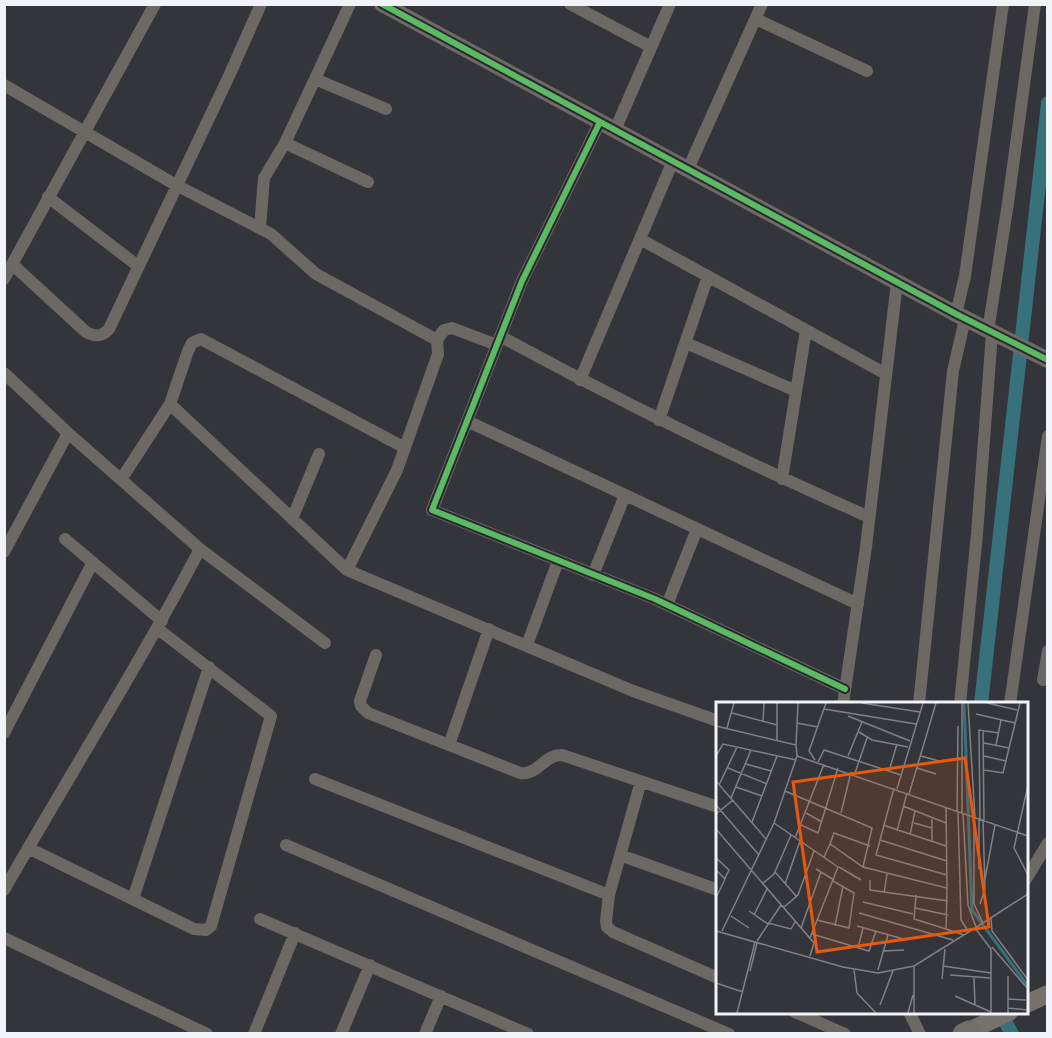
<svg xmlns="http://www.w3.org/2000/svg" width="1052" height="1038" font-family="'PT Sans',sans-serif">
  <rect width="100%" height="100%" fill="#34353a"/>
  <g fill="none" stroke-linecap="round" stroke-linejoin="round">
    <!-- canal -->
    <path stroke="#37717c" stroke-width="14" d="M 981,704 L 1048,103
      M 1000,1012 L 1012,1034"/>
    <!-- street -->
    <path stroke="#6c6864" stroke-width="12" d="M 570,4 L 651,47
      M 756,19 L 867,71
      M 315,79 L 386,109
      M 4,85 L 176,185 L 271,234 L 316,274 L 437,340 L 438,354 L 397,470 L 347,570
      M 600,122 L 522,281 L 432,510 L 655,599 L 845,689
      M 615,130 L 670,4
      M 285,143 L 368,182
      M 688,169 L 762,4
      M 48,197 L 138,266
      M 260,228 L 264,178 L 285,143 L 350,4
      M 640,239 L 886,374
      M 12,264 L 86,332 C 95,337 102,337 109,329 L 229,76 L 261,4
      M 4,279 L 155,4
      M 956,314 L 965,276 L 1003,4
      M 988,331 L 1008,203 L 1035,4
      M 500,336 C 621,402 744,462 869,517
      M 437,340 L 444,330 L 452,328 L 497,345
      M 686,343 L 796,391
      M 4,373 L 68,433 L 200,549 C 139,665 69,776 4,890
      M 580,380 L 673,161
      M 170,404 L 188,351 L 192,343 L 201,339 L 405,448
      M 659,420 L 708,276
      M 467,421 L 858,604
      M 122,478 L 170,404 L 347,570 L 633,691 L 718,721
      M 782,479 L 806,330
      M 292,519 L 319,454
      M 65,539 L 162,621
      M 200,549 L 325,643
      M 4,552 L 68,433
      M 593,575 L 625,495
      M 667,605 L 697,529
      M 527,645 L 558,561
      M 376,655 L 360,701 L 361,706 L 368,713 L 520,773 C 537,776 545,754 562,755 L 718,807
      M 1043,680 L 1048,651
      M 843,704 L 866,547 L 897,282
      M 919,704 L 953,371 L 965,319
      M 960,704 L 977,534 L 992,333
      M 1010,704 L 1048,436
      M 4,733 L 93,562
      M 449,745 L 489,629
      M 315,779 L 609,895
      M 641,781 L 609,895 L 606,921 L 607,927 L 613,932 L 718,978
      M 286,845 L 729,1034
      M 28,848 L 194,929 L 206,930 L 211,926 L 271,716 L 158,629
      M 620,855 L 718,890
      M 1026,879 L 1048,843
      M 133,899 L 209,667
      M 260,919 L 528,1034
      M 4,938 L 207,1034
      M 795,1012 L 845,1034
      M 909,1012 L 920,1034
      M 254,1034 L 295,933
      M 341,1034 L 370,965
      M 425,1034 L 441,996"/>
    <!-- secondary -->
    <path stroke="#6f6a66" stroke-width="16" d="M 382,4 L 956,314 L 1048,360"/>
    <!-- primary -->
    <path stroke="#76716d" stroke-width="18" d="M 1026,1004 L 1048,994
      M 969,1031 L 1009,1012"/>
    <!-- highway -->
    <path stroke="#736e6a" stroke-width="21" d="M 963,1034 L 969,1031 L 971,1034"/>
    <defs>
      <path id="cycleway" d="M 382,4 L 956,314 L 1048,360
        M 600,122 L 522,281 L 432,510 L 655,599 L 845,689"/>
    </defs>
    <!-- cycleway casing -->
    <use href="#cycleway" stroke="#282931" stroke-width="10"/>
    <!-- cycleway -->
    <use href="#cycleway" stroke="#5cba63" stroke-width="6"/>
  </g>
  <!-- overview -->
  <g transform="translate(716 702)">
    <rect width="312" height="312" fill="#34353a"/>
    <path fill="none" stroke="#37717c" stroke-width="3" d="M 248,1 L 256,208 L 312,284"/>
    <path fill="none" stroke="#808186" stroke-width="1.5" d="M 146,1 L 204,10M 246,1 L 246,111M 252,1 L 259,116M 271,1 L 301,8M 108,7 L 200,22M 16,11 L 61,23M 260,12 L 299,21M 132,14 L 194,39M 47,19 L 48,1M 81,21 L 102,25M 0,24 L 80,43 L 81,54 L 312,134M 11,26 L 18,1M 267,28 L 268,119M 143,30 L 156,38 L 192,45M 61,38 L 61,1M 268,41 L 293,46M 80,43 L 82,1M 280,43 L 285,18M 0,54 L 7,42 L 80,58M 132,54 L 146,20M 205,54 L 223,59M 268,54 L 290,59M 99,58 L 93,49 L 110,1M 102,60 L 108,48 L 185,73M 30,62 L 55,69M 12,66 L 51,82M 201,66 L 220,72M 268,68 L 287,71 L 304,1M 173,69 L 181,42M 139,71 L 151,36M 0,79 L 50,137M 3,83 L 21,45M 312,83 L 298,146 L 312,173M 20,85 L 46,94M 178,86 L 160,153 L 231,173M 181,87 L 207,1M 69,89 L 156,126 L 147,165M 193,92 L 220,1M 15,96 L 35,48M 0,103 L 43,153M 187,104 L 230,121M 230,106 L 231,186M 241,109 L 242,24M 242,110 L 245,218 L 252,229M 90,111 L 106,120M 125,111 L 135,70M 0,112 L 17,98M 247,112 L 252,203 L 260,225M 258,115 L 258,202 L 267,221M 263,117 L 263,167M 264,117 L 263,28 L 283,31M 36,120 L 61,54M 58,121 L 122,165 L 94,236M 198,121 L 216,126M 85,123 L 102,131 L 122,66M 167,123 L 230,144M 0,127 L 98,241 L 94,254M 181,129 L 191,91M 194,133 L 199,109M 79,136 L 108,62M 164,138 L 231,159M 216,140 L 216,115M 114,142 L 118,131 L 154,144M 108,155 L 114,142 L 147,165 L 231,186 L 230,227 L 248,233M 0,156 L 13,168 L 9,176M 123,165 L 145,178M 100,167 L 118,178M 0,168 L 9,177 L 0,196M 59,170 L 81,195M 269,177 L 279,123M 154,178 L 154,188 L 232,199M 46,182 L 58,172 L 75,133M 69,182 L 84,139M 168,191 L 171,172M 200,193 L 198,217 L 230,227M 147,200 L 197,212M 264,202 L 269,187 L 267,118M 67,206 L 82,193 L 98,149M 199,206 L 232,213M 33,209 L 52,222M 143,211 L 237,238M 38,213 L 51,187M 15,214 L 33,226M 275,216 L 276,229 L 312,278M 101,218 L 133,226 L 138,191 L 117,179M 52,221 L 75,227 L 79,220M 119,224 L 127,184M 141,224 L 191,238M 85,226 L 105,170M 259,226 L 312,192M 0,229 L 127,265 L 162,271 L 198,264 L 259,226 L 275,247 L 275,311M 6,229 L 58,121 L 81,54M 96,232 L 153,249 L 160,229M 41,239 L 65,203M 276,245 L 312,287M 142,246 L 147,226M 168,249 L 188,248M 227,264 L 275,271M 138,268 L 141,291 L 160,311M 162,268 L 172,233M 34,269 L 41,241M 234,273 L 274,276M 258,276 L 259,303M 226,277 L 229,247M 0,281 L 27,290M 239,294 L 275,310M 292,297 L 310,298M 164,303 L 177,269M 292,306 L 311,308M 21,311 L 39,240M 192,311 L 197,293M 198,311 L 198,265M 292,311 L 292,274"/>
    <path fill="#e8590c" fill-opacity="0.15" stroke="#e8590c" stroke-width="3" d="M 249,56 L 273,225 L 101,250 L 77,80 Z"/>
    <rect width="312" height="312" fill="none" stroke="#f2f3f8" stroke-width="3"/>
  </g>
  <!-- border -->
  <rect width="1052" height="1038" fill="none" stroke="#f2f3f8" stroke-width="12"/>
</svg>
